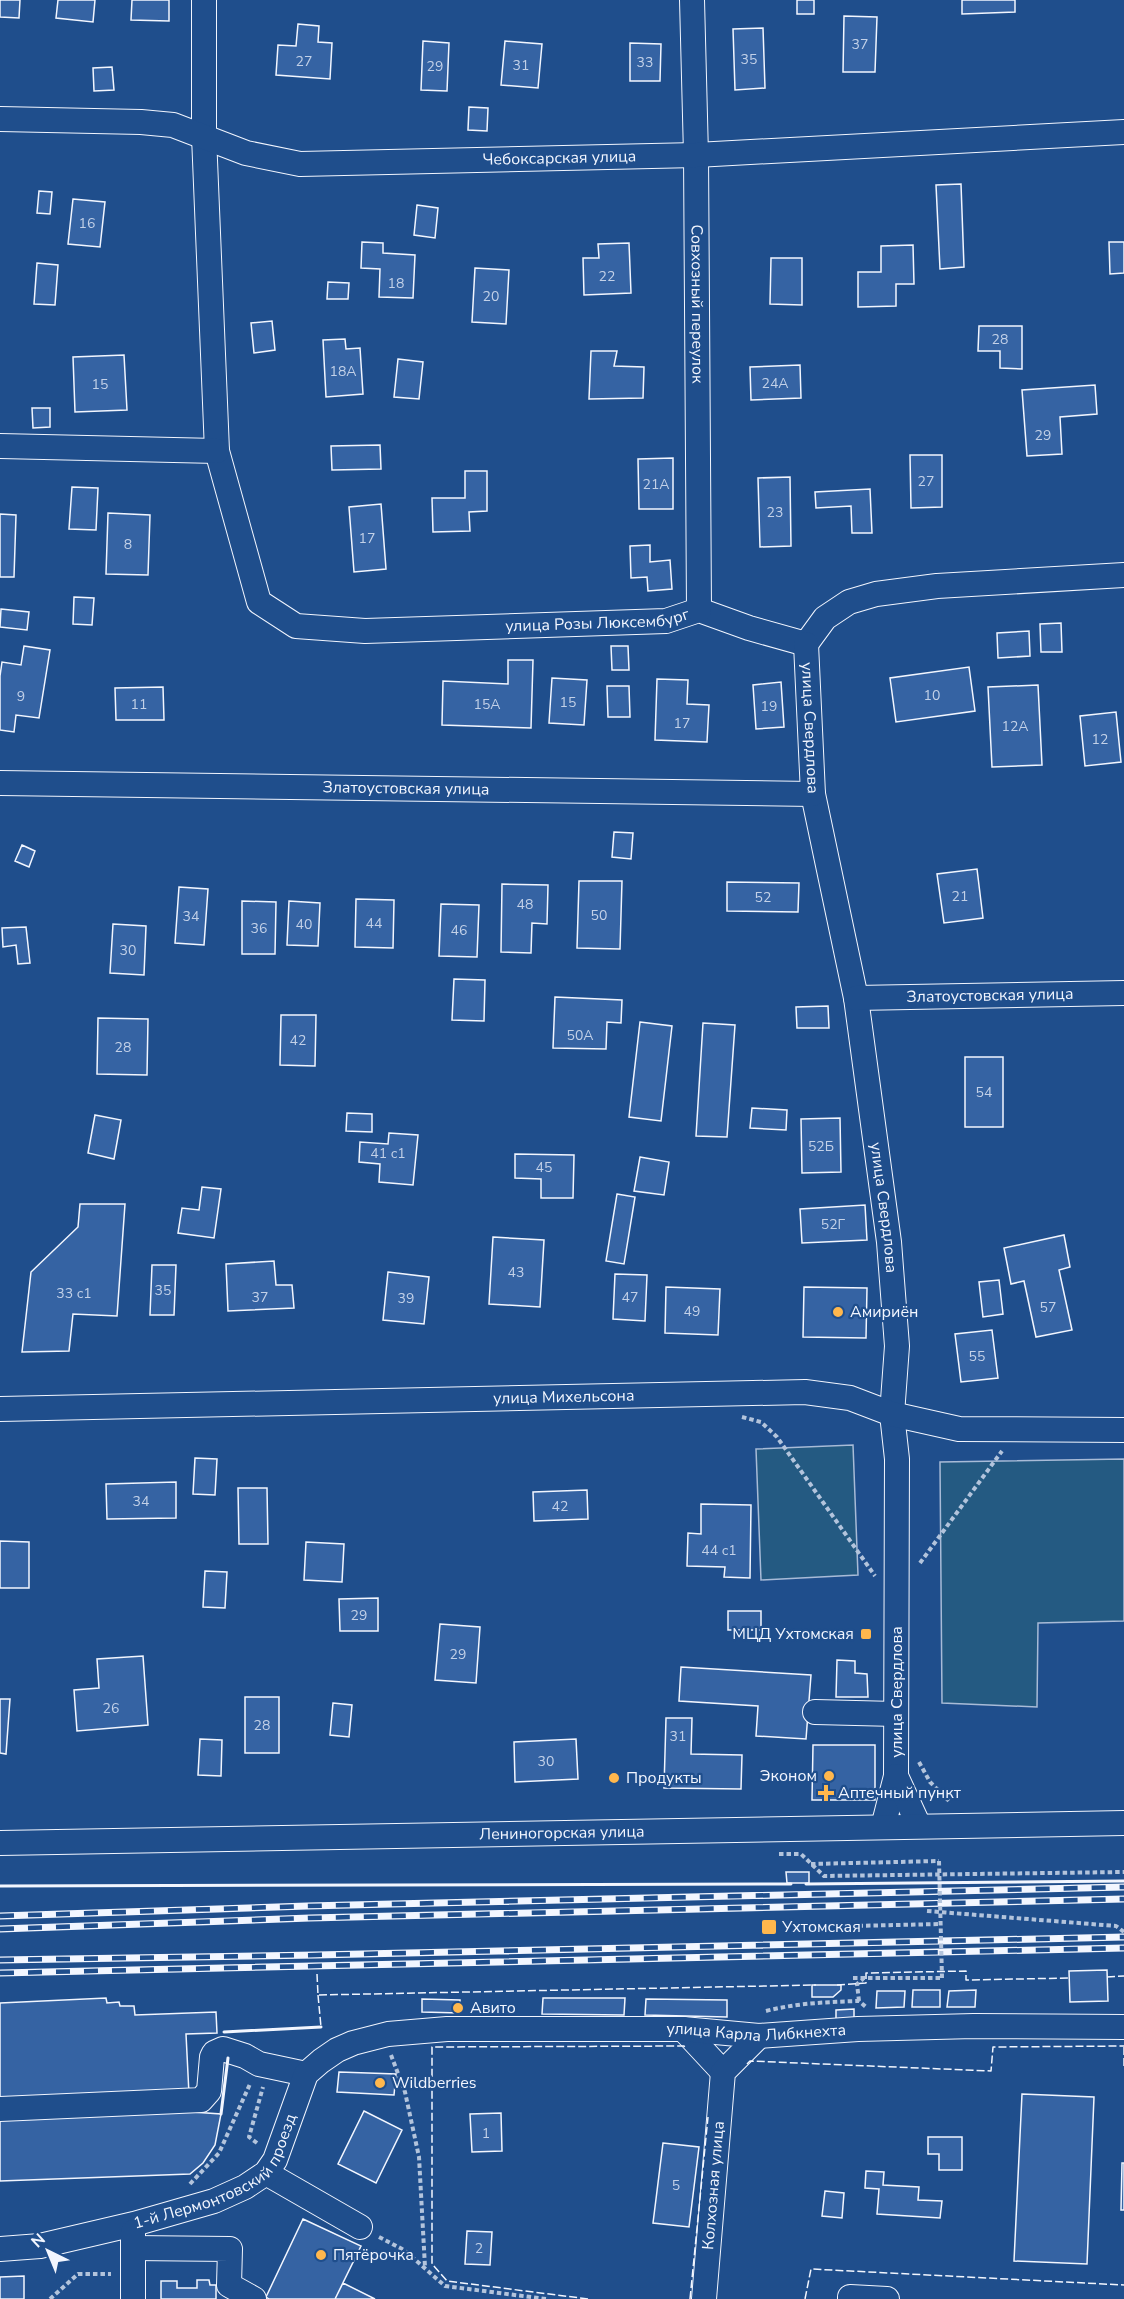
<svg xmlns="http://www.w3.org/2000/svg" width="1124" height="2299" font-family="'Nunito Sans',sans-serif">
  <rect width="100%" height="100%" fill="#1f4e8c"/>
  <!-- green -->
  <path fill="#245a82" stroke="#a8bbd7" stroke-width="1.5" d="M 853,1445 L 858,1575 L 761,1580 L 756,1449 Z
    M 1124,1459 L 1124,1621 L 1038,1623 L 1037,1707 L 942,1703 L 940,1462 Z"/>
  <!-- building -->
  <path fill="#3563a3" stroke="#f2f6ff" stroke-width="1.5" d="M 0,0 L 20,0 L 19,18 L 0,17 Z
    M 58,0 L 95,0 L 93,22 L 56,18 Z
    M 132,0 L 169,0 L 169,21 L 131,20 Z
    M 797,0 L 814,0 L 814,14 L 797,14 Z
    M 962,0 L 1015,0 L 1015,12 L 962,14 Z
    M 844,16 L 877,17 L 875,72 L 843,72 Z
    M 298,24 L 319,26 L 318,42 L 332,43 L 330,79 L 276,75 L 278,45 L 296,46 Z
    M 763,28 L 765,88 L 735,90 L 733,29 Z
    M 423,41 L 449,43 L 447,91 L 421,90 Z
    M 505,41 L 542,44 L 538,88 L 501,85 Z
    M 630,43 L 661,44 L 660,81 L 630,81 Z
    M 112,67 L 114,90 L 94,91 L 93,68 Z
    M 469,107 L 488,108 L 487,131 L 468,130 Z
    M 961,184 L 964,267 L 940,269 L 936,185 Z
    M 39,191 L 52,192 L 50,214 L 37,213 Z
    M 73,199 L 105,202 L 100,247 L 68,244 Z
    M 417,205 L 438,208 L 435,238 L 414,235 Z
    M 362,242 L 383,243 L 383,253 L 415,255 L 413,298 L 379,297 L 380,269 L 361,268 Z
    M 1109,242 L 1124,242 L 1124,273 L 1110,274 Z
    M 629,243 L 631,293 L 584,295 L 583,258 L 599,258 L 598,244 Z
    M 913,245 L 914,284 L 896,284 L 896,306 L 858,307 L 858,272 L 881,272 L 881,246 Z
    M 771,258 L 802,258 L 802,305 L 770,304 Z
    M 37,263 L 58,265 L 55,305 L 34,304 Z
    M 475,268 L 509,270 L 506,324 L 472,322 Z
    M 328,282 L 349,283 L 348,299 L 327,299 Z
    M 272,321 L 275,350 L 254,353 L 251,323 Z
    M 979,326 L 1022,326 L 1022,369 L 1000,368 L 1000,351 L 978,351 Z
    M 345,339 L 346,349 L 360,348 L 363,394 L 326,397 L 323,340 Z
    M 591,351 L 617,351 L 614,366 L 644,367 L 643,398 L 589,399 Z
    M 124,355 L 127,410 L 75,412 L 73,357 Z
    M 398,359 L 423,362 L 419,399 L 394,397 Z
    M 800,365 L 801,398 L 751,400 L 750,367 Z
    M 1095,385 L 1097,414 L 1060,417 L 1062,454 L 1027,456 L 1022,390 Z
    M 32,408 L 50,408 L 50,427 L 33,428 Z
    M 380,445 L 381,469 L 332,470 L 331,446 Z
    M 910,455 L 942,455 L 942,507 L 911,508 Z
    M 673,458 L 673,509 L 639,509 L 638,459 Z
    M 465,471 L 487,471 L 487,511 L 469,512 L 470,531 L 433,532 L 432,498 L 465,498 Z
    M 790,477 L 791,546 L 760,547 L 758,478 Z
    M 72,487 L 98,488 L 96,530 L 69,529 Z
    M 870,489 L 872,533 L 852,533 L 851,506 L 816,508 L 815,492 Z
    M 381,504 L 386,569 L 354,572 L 349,507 Z
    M 108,513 L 150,515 L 148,575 L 106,574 Z
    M 0,514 L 16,515 L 14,577 L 0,577 Z
    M 650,545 L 650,562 L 670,560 L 672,589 L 648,591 L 647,577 L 631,578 L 630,546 Z
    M 74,597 L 94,598 L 92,625 L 73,624 Z
    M 1,609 L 29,612 L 27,630 L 0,627 Z
    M 1061,623 L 1062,652 L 1041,652 L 1040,624 Z
    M 1029,631 L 1030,656 L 998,658 L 997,633 Z
    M 24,646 L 50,650 L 39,718 L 16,715 L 14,732 L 0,730 L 0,676 L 2,662 L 21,665 Z
    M 611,646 L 628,646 L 629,670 L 612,670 Z
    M 508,660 L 533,660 L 531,728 L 442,725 L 443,681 L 508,684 Z
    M 969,667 L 975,711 L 896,722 L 890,678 Z
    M 552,678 L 587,680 L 584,725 L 549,723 Z
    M 657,679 L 688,680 L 687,704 L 709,705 L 707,742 L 655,740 Z
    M 781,682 L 784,727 L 756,729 L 753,685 Z
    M 1038,685 L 1042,765 L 992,767 L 988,687 Z
    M 607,686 L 629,686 L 630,717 L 608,717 Z
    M 163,687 L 164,720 L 116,720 L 115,688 Z
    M 1116,712 L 1121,762 L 1085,766 L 1080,716 Z
    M 614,832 L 633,833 L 631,859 L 612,857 Z
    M 22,845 L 35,851 L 29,867 L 15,861 Z
    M 977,869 L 983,918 L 944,923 L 937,874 Z
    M 579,881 L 622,881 L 620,949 L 577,948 Z
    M 727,882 L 799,883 L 798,912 L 727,911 Z
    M 502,884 L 548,885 L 547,924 L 532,923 L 531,953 L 501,952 Z
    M 179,887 L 208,889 L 204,945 L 175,943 Z
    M 356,899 L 394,900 L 393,948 L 355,947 Z
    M 242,901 L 276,902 L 275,954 L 242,954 Z
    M 289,901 L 320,903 L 318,946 L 287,945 Z
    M 441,904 L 479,905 L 477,957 L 439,956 Z
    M 113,924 L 146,926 L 144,975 L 110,973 Z
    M 26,927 L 30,963 L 18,964 L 16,945 L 3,947 L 2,928 Z
    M 454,979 L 485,980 L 484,1021 L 452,1020 Z
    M 555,997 L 622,1000 L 621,1023 L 607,1022 L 606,1049 L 553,1048 Z
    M 828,1006 L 829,1028 L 797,1028 L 796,1007 Z
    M 281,1015 L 316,1015 L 315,1066 L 280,1065 Z
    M 98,1018 L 148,1019 L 147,1075 L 97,1074 Z
    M 640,1022 L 672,1026 L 661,1121 L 629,1117 Z
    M 703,1023 L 735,1025 L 727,1137 L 696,1136 Z
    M 965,1057 L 1003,1057 L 1003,1127 L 965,1127 Z
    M 752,1108 L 787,1110 L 786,1130 L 750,1128 Z
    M 347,1113 L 372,1114 L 372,1132 L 346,1131 Z
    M 95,1115 L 121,1120 L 114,1159 L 88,1153 Z
    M 840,1118 L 841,1172 L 802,1173 L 801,1119 Z
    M 389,1133 L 418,1135 L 413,1185 L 379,1182 L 380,1164 L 359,1162 L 360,1142 L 388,1144 Z
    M 515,1154 L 574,1155 L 573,1198 L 541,1198 L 541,1179 L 515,1178 Z
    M 640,1157 L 669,1162 L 664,1195 L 634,1191 Z
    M 202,1187 L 221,1189 L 214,1238 L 178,1233 L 182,1208 L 199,1210 Z
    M 617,1194 L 635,1197 L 624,1264 L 606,1261 Z
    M 80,1204 L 125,1204 L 117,1316 L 73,1314 L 69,1351 L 22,1352 L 31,1272 L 78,1227 Z
    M 865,1205 L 867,1240 L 802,1243 L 800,1209 Z
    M 1064,1235 L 1070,1267 L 1059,1270 L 1072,1330 L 1036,1337 L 1024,1281 L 1011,1284 L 1004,1248 Z
    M 493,1237 L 544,1240 L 540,1307 L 489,1304 Z
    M 274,1261 L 276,1285 L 292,1285 L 294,1308 L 228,1311 L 226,1264 Z
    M 152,1265 L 176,1265 L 174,1315 L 150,1315 Z
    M 388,1272 L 429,1277 L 424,1324 L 383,1320 Z
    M 615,1274 L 647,1275 L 645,1321 L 613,1319 Z
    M 999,1280 L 1003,1314 L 983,1317 L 979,1282 Z
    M 666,1287 L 720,1289 L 718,1335 L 665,1333 Z
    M 804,1287 L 867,1288 L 866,1338 L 803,1337 Z
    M 992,1330 L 998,1378 L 961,1382 L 955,1334 Z
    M 195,1458 L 217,1459 L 215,1495 L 193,1494 Z
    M 176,1482 L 176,1518 L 107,1519 L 106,1484 Z
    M 238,1488 L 267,1488 L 268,1544 L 239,1544 Z
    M 587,1490 L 588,1519 L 534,1521 L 533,1492 Z
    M 701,1504 L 751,1505 L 750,1578 L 724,1577 L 725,1567 L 687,1566 L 688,1533 L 701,1534 Z
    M 0,1541 L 29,1542 L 29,1588 L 0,1588 Z
    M 306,1542 L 344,1544 L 342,1582 L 304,1580 Z
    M 205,1571 L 227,1572 L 225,1608 L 203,1607 Z
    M 378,1598 L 378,1631 L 340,1631 L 339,1599 Z
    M 728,1611 L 761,1611 L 761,1630 L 728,1630 Z
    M 440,1624 L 480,1627 L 476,1683 L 435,1680 Z
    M 143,1656 L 148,1725 L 77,1731 L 74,1690 L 99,1688 L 97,1659 Z
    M 837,1660 L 855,1661 L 855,1673 L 867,1674 L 868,1697 L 836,1697 Z
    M 681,1667 L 811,1675 L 806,1739 L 756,1736 L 758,1706 L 679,1701 Z
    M 245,1697 L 279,1697 L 279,1753 L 245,1753 Z
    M 0,1699 L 10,1699 L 6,1754 L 0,1753 Z
    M 333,1703 L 352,1705 L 349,1737 L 330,1735 Z
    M 666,1718 L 692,1718 L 691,1754 L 742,1755 L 741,1789 L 664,1788 Z
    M 200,1739 L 222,1740 L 221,1776 L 198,1775 Z
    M 576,1739 L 578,1779 L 515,1782 L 514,1742 Z
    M 813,1745 L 875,1745 L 875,1800 L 812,1800 Z
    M 786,1872 L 809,1872 L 809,1883 L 787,1883 Z
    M 1107,1970 L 1108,2001 L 1070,2002 L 1069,1971 Z
    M 812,1985 L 841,1985 L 841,1990 L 833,1997 L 812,1997 Z
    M 913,1990 L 940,1990 L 940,2007 L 912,2007 Z
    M 976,1990 L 975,2007 L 947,2007 L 949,1991 Z
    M 877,1991 L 905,1991 L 904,2007 L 876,2008 Z
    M 106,1998 L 107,2003 L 119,2002 L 120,2006 L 134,2006 L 135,2015 L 216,2012 L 217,2033 L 186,2034 L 189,2094 L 0,2103 L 0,2003 Z
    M 543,1998 L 625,1998 L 624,2015 L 542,2014 Z
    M 422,1999 L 460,2000 L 460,2013 L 422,2012 Z
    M 646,1999 L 727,2000 L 727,2017 L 645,2015 Z
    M 854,2009 L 854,2019 L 836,2019 L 836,2010 Z
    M 339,2072 L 396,2074 L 394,2095 L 337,2092 Z
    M 1022,2094 L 1094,2097 L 1087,2264 L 1014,2261 Z
    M 364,2111 L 402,2130 L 376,2183 L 338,2164 Z
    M 192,2112 L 221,2114 L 215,2145 L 203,2163 L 190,2174 L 0,2181 L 0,2115 Z
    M 501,2113 L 502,2151 L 472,2152 L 470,2114 Z
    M 928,2137 L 962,2137 L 962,2170 L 939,2170 L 939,2154 L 928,2154 Z
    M 663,2143 L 699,2147 L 689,2227 L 653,2223 Z
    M 1122,2163 L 1124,2163 L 1124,2210 L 1121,2210 Z
    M 866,2171 L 884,2172 L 883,2185 L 919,2187 L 918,2200 L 942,2201 L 940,2218 L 877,2214 L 879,2189 L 865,2188 Z
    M 825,2191 L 844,2193 L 842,2218 L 822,2216 Z
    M 303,2219 L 361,2246 L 335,2299 L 269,2299 L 266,2297 Z
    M 467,2231 L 492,2232 L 490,2265 L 465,2264 Z
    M 24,2276 L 24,2299 L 0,2299 L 0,2277 Z
    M 197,2280 L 209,2280 L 210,2285 L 216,2285 L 216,2299 L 161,2299 L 161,2281 L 177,2281 L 177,2288 L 197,2288 Z
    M 343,2283 L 375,2299 L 335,2299 Z"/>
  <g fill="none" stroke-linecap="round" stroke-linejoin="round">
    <defs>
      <g id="minor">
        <path id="s1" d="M 204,0 L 204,136 L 217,451 L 259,602 L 296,626 L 365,631 L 666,621 L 699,610 L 749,628 L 806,644 L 825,618 L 849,602 L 876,594 L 937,586 L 1124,575"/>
        <path id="s2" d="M 692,0 L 696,155 L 699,610"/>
        <path id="s3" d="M 0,119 L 141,122 L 173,125 L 246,153 L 300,164 L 696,155 L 1124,132"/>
        <path d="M 0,446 L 217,451"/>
        <path id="s4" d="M 806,644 L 813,794 L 856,998 L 889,1242 L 897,1346 L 892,1414 L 897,1459 L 896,1776 L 883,1827"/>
        <path id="s5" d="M 0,783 L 813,794"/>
        <path id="s6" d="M 856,998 L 1124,993"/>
        <path id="s7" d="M 0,1409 L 805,1392 L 850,1398 L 892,1414 L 959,1429 L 1124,1430"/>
        <path d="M 815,1712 L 896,1714"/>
        <path d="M 896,1776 L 919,1826"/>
        <path id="s8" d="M 0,1843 L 1124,1823"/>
        <path d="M 683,2029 L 723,2072"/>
        <path d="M 0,2109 L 201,2100 L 209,2091 L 212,2057 L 214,2053 L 223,2049 L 245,2056 L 259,2064 L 306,2074"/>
        <path d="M 266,2173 L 360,2227"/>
        <path d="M 133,2248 L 230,2249 L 229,2285 L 254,2299"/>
        <path id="s9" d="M 0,2249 L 40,2246 L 134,2224 L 214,2201 L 245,2187 L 266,2173 L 275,2160 L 306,2074 L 321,2061 L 337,2050 L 353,2043 L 388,2034 L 447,2029 L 683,2029 L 759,2036 L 858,2029 L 974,2026 L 1124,2027"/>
        <path d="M 133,2299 L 133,2232"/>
        <path id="s10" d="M 704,2299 L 723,2072 L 759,2036"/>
        <path d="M 850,2299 L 850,2297 L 887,2299"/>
      </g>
    </defs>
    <!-- minor casing -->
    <use href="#minor" stroke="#f2f6ff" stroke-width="26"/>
    <!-- path -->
    <path stroke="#b3c4dc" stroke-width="4" stroke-dasharray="4.5 3" stroke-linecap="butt" d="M 742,1417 L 761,1422 L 777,1437 L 875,1576
      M 920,1563 L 1002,1451
      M 919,1762 L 930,1782 L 951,1803
      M 779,1854 L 801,1854 L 824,1876 L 1124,1872
      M 811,1864 L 939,1861
      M 927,1911 L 1116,1926 L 1124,1932
      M 851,1926 L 940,1924
      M 853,1978 L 942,1978
      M 859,2001 L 857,1984 L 863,1979
      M 766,2011 C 797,2003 827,2002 859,2001 L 866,2007
      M 391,2055 L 405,2092 L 419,2157 L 425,2267
      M 257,2143 L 249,2137 L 263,2087
      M 190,2184 L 219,2153 L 250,2084
      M 379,2237 L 404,2250 L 445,2286 L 546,2299
      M 50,2299 L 78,2274 L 111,2274"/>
    <!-- minor -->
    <use href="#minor" stroke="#1f4e8c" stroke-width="24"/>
    <defs>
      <path id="rail" d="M 0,1916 L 307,1906 L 1124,1887
        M 0,1929 L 310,1918 L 1124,1899
        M 0,1960 L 316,1955 L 1124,1937
        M 0,1973 L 1124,1948"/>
    </defs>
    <!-- rail casing -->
    <use href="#rail" stroke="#f2f6ff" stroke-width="7"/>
    <!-- rail -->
    <use href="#rail" stroke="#1f4e8c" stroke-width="4.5" stroke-dasharray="14" stroke-linecap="butt"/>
    <!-- path-bridge -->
    <path stroke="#b3c4dc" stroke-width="4" stroke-dasharray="4.5 3" stroke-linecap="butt" d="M 939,1861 L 942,1978"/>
    <!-- fence -->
    <path stroke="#f2f6ff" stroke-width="1.5" stroke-dasharray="8 3" stroke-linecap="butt" d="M 317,1974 L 318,1995 L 816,1985
      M 1107,1977 L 1124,1976
      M 837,1985 L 866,1983 L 866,1973 L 966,1971 L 966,1980 L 1070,1978
      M 318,1995 L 321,2027
      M 1124,2047 L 1124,2068
      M 747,2064 L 750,2061 L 991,2071 L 993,2047 L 1124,2046
      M 588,2299 L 447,2281 L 432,2264 L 432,2047 L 684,2046 L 686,2049
      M 690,2299 L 708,2117
      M 805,2299 L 811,2269 L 1124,2285"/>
    <!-- wall -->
    <path stroke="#f2f6ff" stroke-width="3" d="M 806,1884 L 1124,1881
      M 0,1886 L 791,1884
      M 224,2032 L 321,2027
      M 221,2114 L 228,2058"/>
  </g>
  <!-- markers -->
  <g fill="#ffb74d" stroke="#1f4e8c" stroke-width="2">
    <circle cx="838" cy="1312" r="6"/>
    <rect x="860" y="1628" width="12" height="12" rx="3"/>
    <circle cx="829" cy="1776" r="6"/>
    <circle cx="614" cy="1778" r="6"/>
    <path d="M823 1784h6v6h6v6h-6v6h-6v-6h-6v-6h6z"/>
    <rect x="761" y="1919" width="16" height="16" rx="3"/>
    <circle cx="458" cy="2008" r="6"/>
    <circle cx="380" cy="2083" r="6"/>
    <circle cx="321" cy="2255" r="6"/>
  </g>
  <g text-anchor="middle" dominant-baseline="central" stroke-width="4.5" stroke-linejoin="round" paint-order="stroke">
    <!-- number labels -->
    <g font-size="14" fill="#c3d1e8">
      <text x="860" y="44">37</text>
      <text x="749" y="59">35</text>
      <text x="304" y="61">27</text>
      <text x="645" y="62">33</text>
      <text x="521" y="65">31</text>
      <text x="435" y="66">29</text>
      <text x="87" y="223">16</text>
      <text x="607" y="276">22</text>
      <text x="396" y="283">18</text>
      <text x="491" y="296">20</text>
      <text x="1000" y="339">28</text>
      <text x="343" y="371">18А</text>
      <text x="775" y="383">24А</text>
      <text x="100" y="384">15</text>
      <text x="1043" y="435">29</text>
      <text x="926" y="481">27</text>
      <text x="656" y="484">21А</text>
      <text x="775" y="512">23</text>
      <text x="367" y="538">17</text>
      <text x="128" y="544">8</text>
      <text x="932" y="695">10</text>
      <text x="21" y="696">9</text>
      <text x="568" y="702">15</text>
      <text x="139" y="704">11</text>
      <text x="487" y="704">15А</text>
      <text x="769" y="706">19</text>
      <text x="682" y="723">17</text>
      <text x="1015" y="726">12А</text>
      <text x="1100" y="739">12</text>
      <text x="960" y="896">21</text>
      <text x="763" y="897">52</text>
      <text x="525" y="904">48</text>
      <text x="599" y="915">50</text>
      <text x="191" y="916">34</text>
      <text x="374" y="923">44</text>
      <text x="304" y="924">40</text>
      <text x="259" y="928">36</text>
      <text x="459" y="930">46</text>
      <text x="128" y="950">30</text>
      <text x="580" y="1035">50А</text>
      <text x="298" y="1040">42</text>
      <text x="123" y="1047">28</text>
      <text x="984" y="1092">54</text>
      <text x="821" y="1146">52Б</text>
      <text x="388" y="1153">41 с1</text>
      <text x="544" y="1167">45</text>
      <text x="833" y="1224">52Г</text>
      <text x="516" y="1272">43</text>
      <text x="163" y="1290">35</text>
      <text x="74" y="1293">33 с1</text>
      <text x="260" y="1297">37</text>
      <text x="630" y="1297">47</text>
      <text x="406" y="1298">39</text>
      <text x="1048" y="1307">57</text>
      <text x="692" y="1311">49</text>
      <text x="977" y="1356">55</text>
      <text x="141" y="1501">34</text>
      <text x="560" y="1506">42</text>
      <text x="719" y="1550">44 с1</text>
      <text x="359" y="1615">29</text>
      <text x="458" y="1654">29</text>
      <text x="111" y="1708">26</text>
      <text x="262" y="1725">28</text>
      <text x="678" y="1736">31</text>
      <text x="546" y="1761">30</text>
      <text x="486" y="2133">1</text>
      <text x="676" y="2185">5</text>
      <text x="479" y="2248">2</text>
    </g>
    <!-- street labels -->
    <g font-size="16" fill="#f2f6ff" stroke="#1f4e8c">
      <text stroke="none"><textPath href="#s3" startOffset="566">Чебоксарская улица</textPath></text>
      <text stroke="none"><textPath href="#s2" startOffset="304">Совхозный переулок</textPath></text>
      <text stroke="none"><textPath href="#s1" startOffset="954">улица Розы Люксембург</textPath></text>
      <text stroke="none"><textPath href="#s4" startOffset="84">улица Свердлова</textPath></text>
      <text stroke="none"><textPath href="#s5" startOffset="406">Златоустовская улица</textPath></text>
      <text stroke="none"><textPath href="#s6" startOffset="134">Златоустовская улица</textPath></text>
      <text stroke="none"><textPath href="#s4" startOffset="570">улица Свердлова</textPath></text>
      <text stroke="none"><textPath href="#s7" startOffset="564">улица Михельсона</textPath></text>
      <text transform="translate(897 1692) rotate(-90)">улица Свердлова</text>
      <text stroke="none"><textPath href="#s8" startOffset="562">Лениногорская улица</textPath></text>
      <text stroke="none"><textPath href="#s9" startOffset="848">улица Карла Либкнехта</textPath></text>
      <text stroke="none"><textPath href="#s9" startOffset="240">1-й Лермонтовский проезд</textPath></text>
      <text stroke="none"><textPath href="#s10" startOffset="114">Колхозная улица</textPath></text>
    </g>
    <!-- poi labels -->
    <g font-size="16" fill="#f2f6ff" stroke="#1f4e8c" text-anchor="start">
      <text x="850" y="1312">Амириён</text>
      <text x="854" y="1634" text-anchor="end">МЦД Ухтомская</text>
      <text x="817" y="1776" text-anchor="end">Эконом</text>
      <text x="626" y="1778">Продукты</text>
      <text x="838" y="1793">Аптечный пункт</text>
      <text x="782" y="1927">Ухтомская</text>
      <text x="470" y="2008">Авито</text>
      <text x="392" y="2083">Wildberries</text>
      <text x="333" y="2255">Пятёрочка</text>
    </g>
  </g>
  <!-- north arrow -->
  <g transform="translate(48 2251) rotate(317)" stroke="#1f4e8c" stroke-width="4.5" paint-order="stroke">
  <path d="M0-4.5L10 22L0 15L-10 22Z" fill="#f2f6ff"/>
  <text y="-9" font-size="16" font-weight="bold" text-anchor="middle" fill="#f2f6ff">N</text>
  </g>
</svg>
